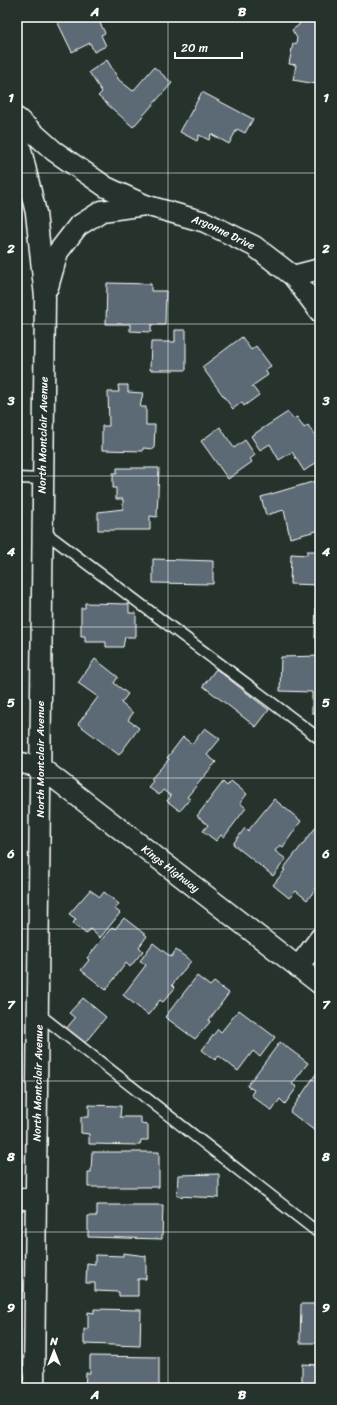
<svg xmlns="http://www.w3.org/2000/svg" width="337" height="1405" font-family="Sriracha,sans-serif">
  <rect width="100%" height="100%" fill="#26332d"/>
  <filter id="ink" filterUnits="userSpaceOnUse"><feTurbulence type="fractalNoise" baseFrequency=".025" numOctaves="2"/><feDisplacementMap in="SourceGraphic" scale="8" xChannelSelector="R" yChannelSelector="G"/><feConvolveMatrix kernelMatrix="1 2 1 2 8 2 1 2 1" color-interpolation-filters="sRGB"/></filter>
  <g filter="url(#ink)">
    <!-- building -->
    <path fill="#5c6a74" stroke="#fff" d="M 55,17 L 97,17 L 105,33 L 101,35 L 106,46 L 94,52 L 90,43 L 72,52 Z
      M 286,17 L 320,17 L 320,77 L 317,76 L 316,84 L 293,80 L 296,65 L 289,64 L 293,43 L 296,44 L 297,38 L 292,30 L 299,25 L 300,20 Z
      M 107,60 L 119,80 L 133,91 L 154,67 L 172,83 L 133,127 L 98,96 L 102,92 L 89,72 Z
      M 202,92 L 253,119 L 245,133 L 237,129 L 229,144 L 211,134 L 209,140 L 199,135 L 197,141 L 180,132 Z
      M 107,283 L 151,284 L 151,291 L 166,291 L 165,325 L 151,325 L 151,332 L 130,331 L 130,324 L 106,324 Z
      M 175,330 L 186,330 L 186,370 L 150,370 L 151,342 L 175,342 Z
      M 242,337 L 251,350 L 256,346 L 271,366 L 265,370 L 268,375 L 252,386 L 259,395 L 244,406 L 242,402 L 233,409 L 202,367 Z
      M 118,385 L 128,385 L 128,392 L 143,393 L 140,407 L 146,407 L 146,425 L 155,425 L 154,449 L 143,448 L 143,451 L 102,450 L 102,426 L 109,426 L 108,392 L 119,392 Z
      M 288,412 L 293,419 L 297,417 L 304,428 L 308,425 L 319,442 L 316,444 L 320,450 L 320,460 L 304,471 L 292,452 L 279,460 L 270,444 L 260,450 L 251,436 Z
      M 220,427 L 234,448 L 245,440 L 255,455 L 250,459 L 252,462 L 228,479 L 201,441 Z
      M 117,468 L 159,468 L 157,517 L 150,516 L 150,530 L 98,530 L 98,512 L 123,509 L 123,499 L 116,499 L 116,488 L 113,488 L 113,473 L 117,473 Z
      M 319,480 L 320,530 L 290,538 L 284,510 L 266,515 L 261,497 Z
      M 307,551 L 320,551 L 320,585 L 290,584 L 291,554 L 307,555 Z
      M 153,559 L 213,561 L 213,584 L 153,583 Z
      M 316,599 L 320,599 L 320,638 L 315,638 Z
      M 85,603 L 129,604 L 129,613 L 136,613 L 136,637 L 125,637 L 123,647 L 106,647 L 106,642 L 85,642 L 85,636 L 81,636 L 81,608 L 85,608 Z
      M 320,656 L 320,713 L 312,713 L 312,692 L 280,691 L 281,657 Z
      M 95,659 L 118,677 L 114,683 L 128,694 L 121,703 L 133,713 L 128,720 L 139,728 L 119,755 L 78,724 L 98,697 L 78,683 Z
      M 216,669 L 269,710 L 256,727 L 203,686 Z
      M 205,728 L 220,739 L 207,755 L 216,762 L 187,797 L 190,799 L 180,811 L 167,801 L 171,796 L 163,790 L 159,795 L 148,787 L 153,781 L 151,779 L 169,759 L 167,758 L 183,737 L 192,744 Z
      M 231,781 L 247,794 L 240,803 L 246,808 L 224,837 L 221,835 L 216,841 L 203,831 L 208,825 L 197,816 L 223,782 L 227,786 Z
      M 274,799 L 301,821 L 283,847 L 280,845 L 275,851 L 286,859 L 273,876 L 233,844 L 245,828 L 248,831 Z
      M 320,822 L 320,884 L 307,900 L 296,891 L 289,898 L 273,885 L 285,870 L 283,869 Z
      M 90,890 L 100,897 L 104,892 L 119,904 L 115,909 L 120,913 L 100,938 L 90,929 L 86,934 L 73,923 L 76,919 L 69,914 Z
      M 124,918 L 147,936 L 139,947 L 143,951 L 130,967 L 126,963 L 106,990 L 81,970 L 89,960 L 87,958 L 112,927 L 115,929 Z
      M 153,943 L 171,957 L 176,950 L 191,961 L 172,985 L 175,988 L 163,1002 L 160,1000 L 148,1015 L 123,995 L 146,965 L 140,961 Z
      M 197,976 L 210,986 L 214,982 L 229,993 L 209,1020 L 210,1022 L 195,1039 L 165,1017 Z
      M 83,998 L 106,1017 L 83,1045 L 65,1030 L 75,1018 L 69,1013 Z
      M 239,1010 L 275,1037 L 260,1057 L 253,1051 L 238,1071 L 219,1056 L 215,1060 L 202,1050 L 218,1029 L 221,1032 Z
      M 280,1042 L 308,1063 L 292,1084 L 297,1087 L 285,1104 L 280,1099 L 272,1111 L 251,1095 L 254,1090 L 247,1086 Z
      M 318,1071 L 320,1072 L 320,1124 L 315,1131 L 290,1112 Z
      M 89,1105 L 121,1106 L 120,1117 L 141,1117 L 141,1124 L 148,1125 L 148,1140 L 141,1140 L 140,1145 L 89,1144 L 89,1134 L 81,1133 L 81,1117 L 89,1117 Z
      M 92,1152 L 159,1152 L 159,1187 L 88,1187 L 88,1172 L 91,1172 Z
      M 219,1174 L 219,1198 L 177,1196 L 178,1175 Z
      M 97,1205 L 163,1205 L 162,1239 L 88,1237 L 88,1216 L 97,1216 Z
      M 123,1253 L 146,1256 L 146,1279 L 138,1279 L 138,1296 L 119,1296 L 119,1292 L 95,1291 L 95,1283 L 86,1283 L 87,1263 L 95,1264 L 95,1255 L 123,1256 Z
      M 301,1304 L 320,1304 L 320,1343 L 300,1343 Z
      M 94,1309 L 141,1310 L 140,1346 L 84,1344 L 84,1329 L 88,1329 L 88,1312 L 94,1313 Z
      M 90,1356 L 159,1357 L 159,1388 L 85,1388 L 86,1373 L 90,1373 Z
      M 302,1364 L 320,1365 L 320,1388 L 302,1388 Z"/>
    <g fill="none" stroke-linecap="round" stroke-linejoin="round">
      <defs>
        <path id="service" d="M 17,478 L 42,479
          M 42,530 L 320,739
          M 39,1014 L 320,1234"/>
        <g id="minor">
          <path d="M 17,118 L 54,151 L 106,187 L 145,205"/>
          <path d="M 17,133 L 36,213 L 45,297 L 34,1388"/>
          <path d="M 293,276 L 320,269"/>
          <path id="s1" d="M 48,287 L 58,252 L 78,226 L 102,211 L 145,205 L 205,222 L 254,246 L 293,276 L 320,312"/>
          <path id="s2" d="M 17,762 L 40,767 L 320,984"/>
          <path d="M 298,967 L 320,938"/>
          <path d="M 17,1199 L 36,1199"/>
        </g>
      </defs>
      <!-- service casing -->
      <use href="#service" stroke="#fff" stroke-width="13"/>
      <!-- minor casing -->
      <use href="#minor" stroke="#fff" stroke-width="23"/>
      <!-- service -->
      <use href="#service" stroke="#26332d" stroke-width="10"/>
      <!-- minor -->
      <use href="#minor" stroke="#26332d" stroke-width="20"/>
    </g>
  </g>
  <!-- grid -->
  <path fill="none" stroke="#fff" stroke-width="1" stroke-opacity="0.55" d="M 168,17 L 168,1388M 17,173 L 320,173M 17,324 L 320,324M 17,476 L 320,476M 17,627 L 320,627M 17,778 L 320,778M 17,929 L 320,929M 17,1081 L 320,1081M 17,1232 L 320,1232"/>
  <g text-anchor="middle" dominant-baseline="central" stroke-width="3" stroke-linejoin="round" paint-order="stroke">
    <!-- street labels -->
    <g font-size="11" fill="#fff" stroke="#26332d">
      <text stroke="none"><textPath href="#s1" startOffset="224">Argonne Drive</textPath></text>
      <text transform="translate(43 435) rotate(-89)">North Montclair Avenue</text>
      <text transform="translate(40 759) rotate(-90)">North Montclair Avenue</text>
      <text stroke="none"><textPath href="#s2" startOffset="189">Kings Highway</textPath></text>
      <text transform="translate(38 1083) rotate(-89)">North Montclair Avenue</text>
    </g>
  </g>
  <!-- margin -->
  <rect width="337" height="1405" fill="none" stroke="#26332d" stroke-width="44"/>
  <!-- north arrow -->
  <g transform="translate(54 1351)" stroke="#26332d" stroke-width="3" paint-order="stroke">
  <path d="M0-3L7 15L0 10L-7 15Z" fill="#ffffff"/>
  <text y="-6" font-size="11" font-weight="bold" text-anchor="middle" fill="#ffffff">N</text>
  </g>
  <!-- scale -->
  <path d="M175 52v6h67v-6" fill="none" stroke="#ffffff" stroke-width="2"/>
  <text x="181" y="52" font-size="12" fill="#ffffff" stroke="#26332d" stroke-width="3" paint-order="stroke">20 m</text>
  <rect x="22" y="22" width="293" height="1361" fill="none" stroke="#fff" stroke-width="1.5"/>
  <g font-size="13" text-anchor="middle" font-weight="bold" fill="#fff">
    <text x="95" y="16">A</text>
    <text x="242" y="16">B</text>
    <text x="11" y="102">1</text>
    <text x="326" y="102">1</text>
    <text x="11" y="253">2</text>
    <text x="326" y="253">2</text>
    <text x="11" y="405">3</text>
    <text x="326" y="405">3</text>
    <text x="11" y="556">4</text>
    <text x="326" y="556">4</text>
    <text x="11" y="707">5</text>
    <text x="326" y="707">5</text>
    <text x="11" y="858">6</text>
    <text x="326" y="858">6</text>
    <text x="11" y="1009">7</text>
    <text x="326" y="1009">7</text>
    <text x="11" y="1161">8</text>
    <text x="326" y="1161">8</text>
    <text x="11" y="1312">9</text>
    <text x="326" y="1312">9</text>
    <text x="95" y="1399">A</text>
    <text x="242" y="1399">B</text>
  </g>
</svg>
